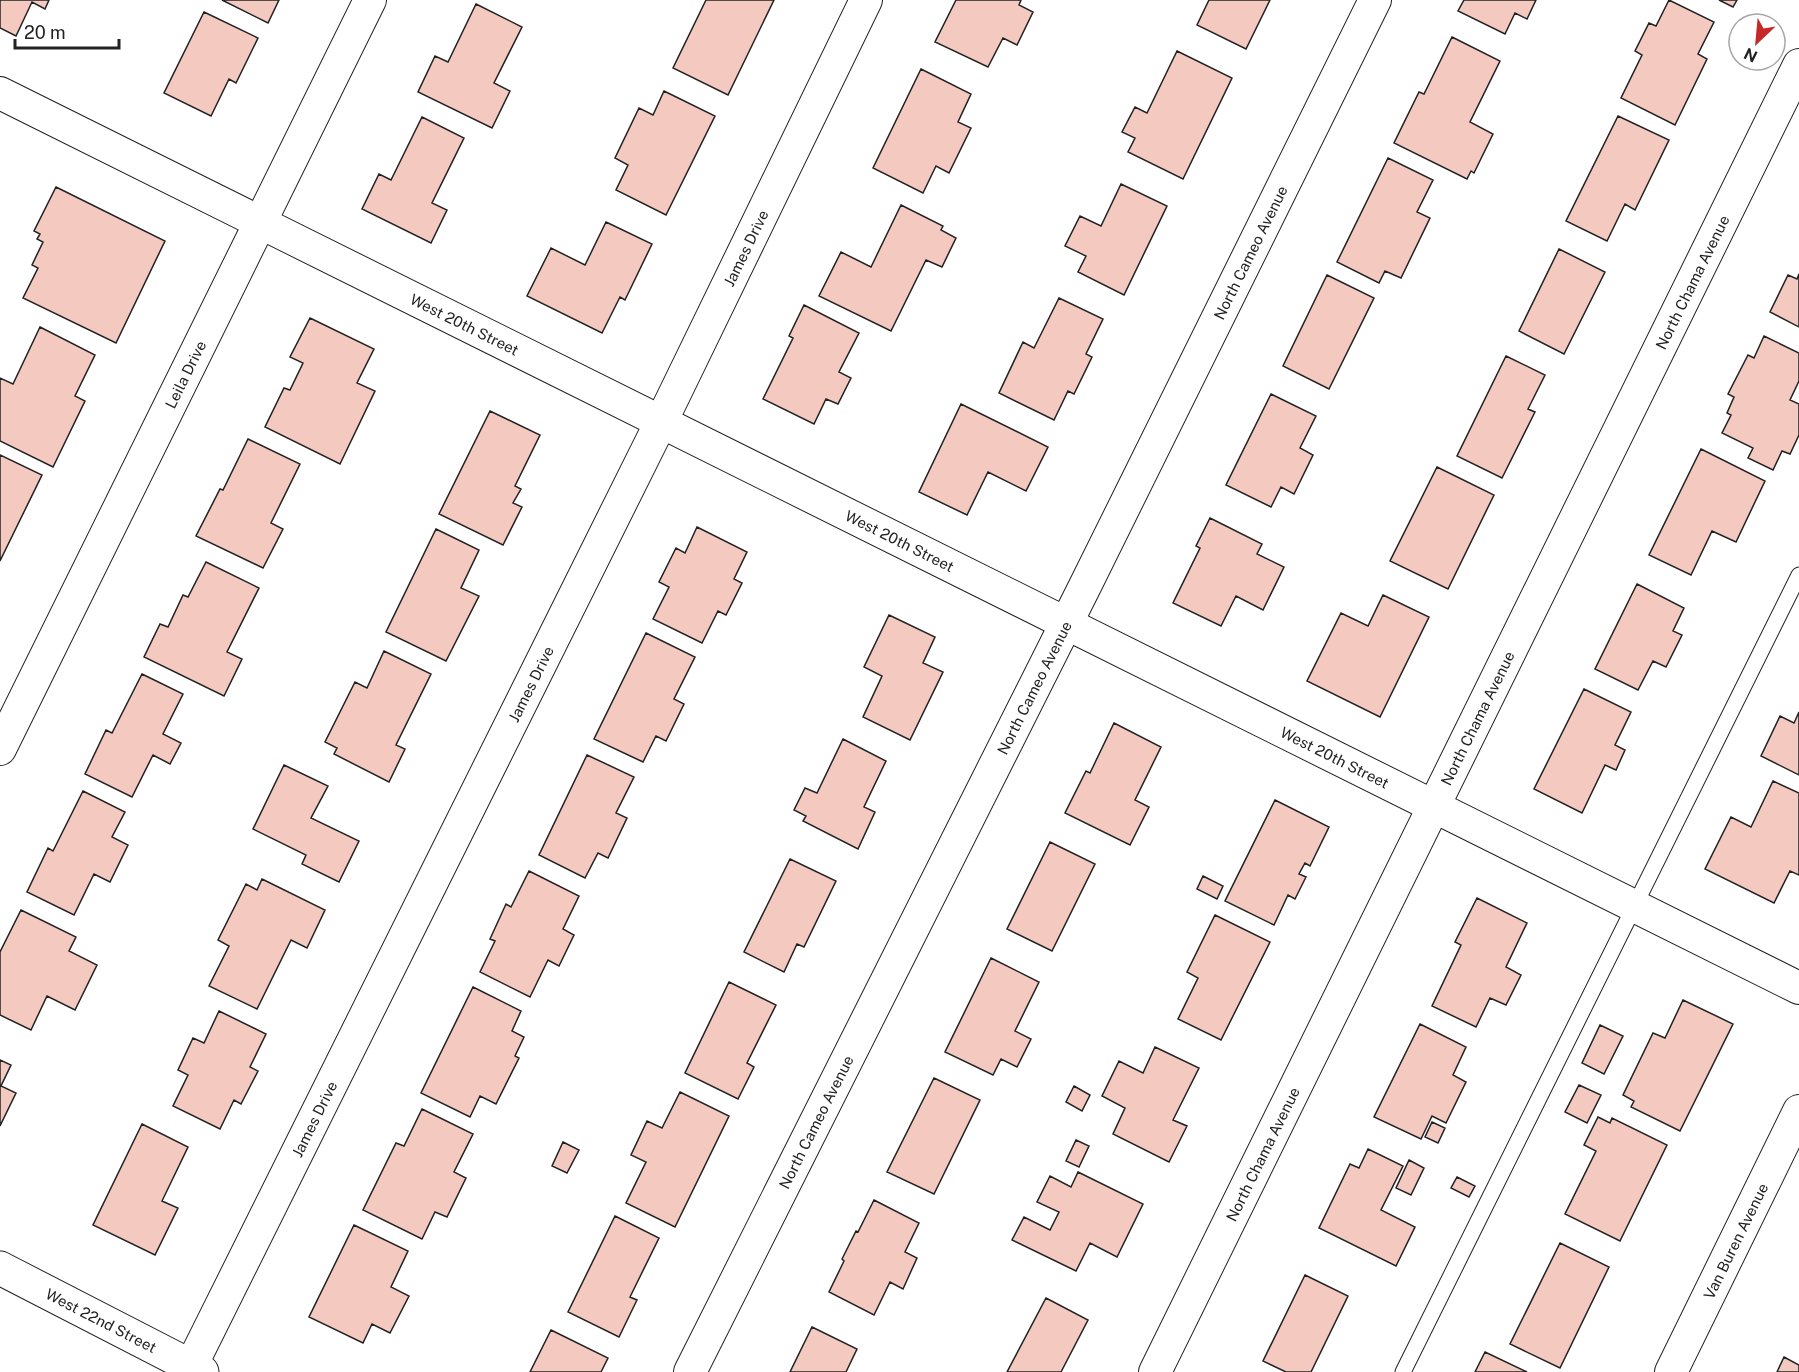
<svg xmlns="http://www.w3.org/2000/svg" width="1799" height="1372" font-family="'Public Sans',sans-serif">
  <rect width="100%" height="100%" fill="#fff"/>
  <!-- building -->
  <path fill="#f3c9c0" stroke="#222" stroke-width="1.5" d="M 0,0 L 49,0 L 45,9 L 32,2 L 16,36 L 0,28 Z
    M 222,0 L 279,0 L 268,23 Z
    M 706,0 L 774,0 L 728,95 L 673,68 Z
    M 956,0 L 1021,0 L 1019,5 L 1033,12 L 1017,45 L 1003,38 L 988,67 L 935,42 Z
    M 1209,0 L 1270,0 L 1246,49 L 1197,25 Z
    M 1464,0 L 1536,0 L 1527,19 L 1515,13 L 1505,34 L 1458,11 Z
    M 1669,0 L 1714,22 L 1698,54 L 1707,59 L 1675,125 L 1621,98 L 1642,55 L 1635,51 L 1649,23 L 1656,26 Z
    M 1719,0 L 1737,0 L 1733,7 Z
    M 476,4 L 522,27 L 494,83 L 510,91 L 492,128 L 418,92 L 435,56 L 448,62 Z
    M 204,12 L 258,38 L 236,83 L 229,79 L 211,116 L 164,93 Z
    M 1452,37 L 1500,61 L 1470,122 L 1493,134 L 1474,173 L 1471,171 L 1467,179 L 1394,143 L 1419,92 L 1424,94 Z
    M 1177,51 L 1232,78 L 1183,179 L 1128,152 L 1135,138 L 1122,132 L 1135,107 L 1147,113 Z
    M 921,69 L 971,94 L 958,122 L 971,128 L 949,173 L 936,166 L 923,193 L 873,168 Z
    M 664,91 L 715,116 L 666,215 L 616,190 L 628,165 L 615,158 L 639,108 L 653,115 Z
    M 1618,116 L 1669,140 L 1635,210 L 1625,204 L 1607,241 L 1566,221 Z
    M 422,117 L 464,138 L 432,203 L 447,210 L 431,243 L 362,209 L 379,174 L 391,180 Z
    M 1388,158 L 1433,180 L 1417,212 L 1430,218 L 1401,278 L 1385,271 L 1379,283 L 1337,262 Z
    M 1121,184 L 1167,206 L 1124,295 L 1078,272 L 1086,256 L 1065,246 L 1080,216 L 1101,226 Z
    M 56,187 L 165,241 L 116,343 L 23,298 L 38,268 L 32,265 L 43,242 L 37,239 L 40,234 L 34,231 Z
    M 901,205 L 943,226 L 941,230 L 956,238 L 942,267 L 926,260 L 891,331 L 819,296 L 841,252 L 871,267 Z
    M 606,222 L 652,244 L 625,300 L 620,297 L 602,333 L 527,296 L 551,248 L 585,265 Z
    M 1559,249 L 1605,272 L 1564,354 L 1519,331 Z
    M 1799,274 L 1799,327 L 1770,312 L 1788,275 L 1797,279 Z
    M 1327,275 L 1374,298 L 1329,389 L 1283,366 Z
    M 1059,298 L 1103,319 L 1086,354 L 1092,357 L 1074,394 L 1068,391 L 1054,420 L 999,393 L 1023,342 L 1034,348 Z
    M 804,305 L 859,333 L 839,372 L 851,378 L 838,404 L 826,399 L 814,424 L 763,399 L 793,338 L 789,336 Z
    M 310,318 L 374,349 L 357,383 L 375,391 L 340,464 L 265,427 L 284,388 L 290,390 L 303,363 L 290,357 Z
    M 40,327 L 95,355 L 75,396 L 85,401 L 53,467 L 0,441 L 0,378 L 13,384 Z
    M 1764,336 L 1799,353 L 1799,381 L 1790,400 L 1799,404 L 1799,435 L 1790,454 L 1782,451 L 1773,470 L 1748,458 L 1753,448 L 1722,433 L 1731,415 L 1727,413 L 1734,397 L 1728,394 L 1748,355 L 1754,358 Z
    M 1506,356 L 1545,375 L 1528,409 L 1535,412 L 1502,478 L 1457,456 Z
    M 1271,394 L 1316,416 L 1300,448 L 1313,455 L 1294,494 L 1281,487 L 1271,507 L 1226,485 Z
    M 961,404 L 1048,447 L 1026,491 L 988,472 L 967,515 L 919,492 Z
    M 490,411 L 540,435 L 515,486 L 521,489 L 513,503 L 522,507 L 503,545 L 439,514 Z
    M 248,439 L 300,464 L 271,523 L 283,529 L 263,568 L 196,536 L 220,489 L 223,490 Z
    M 1701,449 L 1765,481 L 1736,542 L 1712,531 L 1691,575 L 1649,555 Z
    M 0,455 L 42,475 L 0,561 Z
    M 1437,467 L 1494,495 L 1448,589 L 1390,561 Z
    M 1210,518 L 1262,544 L 1257,554 L 1284,567 L 1263,610 L 1236,596 L 1221,626 L 1173,603 L 1200,548 L 1196,546 Z
    M 697,527 L 747,552 L 734,579 L 742,583 L 726,615 L 718,611 L 702,643 L 653,619 L 669,587 L 659,582 L 676,548 L 685,553 Z
    M 436,529 L 479,550 L 461,588 L 479,596 L 446,661 L 386,632 Z
    M 206,562 L 259,588 L 227,652 L 242,659 L 224,696 L 144,657 L 160,624 L 168,627 L 183,595 L 188,597 Z
    M 1637,584 L 1684,608 L 1673,631 L 1682,635 L 1666,667 L 1653,661 L 1638,690 L 1595,669 Z
    M 1383,595 L 1429,617 L 1380,717 L 1307,681 L 1341,613 L 1368,626 Z
    M 889,615 L 935,637 L 923,663 L 943,672 L 910,740 L 863,717 L 882,676 L 864,667 Z
    M 646,633 L 695,657 L 674,699 L 684,704 L 666,741 L 656,736 L 643,762 L 594,739 Z
    M 384,651 L 431,674 L 396,745 L 405,749 L 389,782 L 334,754 L 337,748 L 325,742 L 355,682 L 367,688 Z
    M 142,674 L 183,694 L 163,734 L 181,743 L 170,764 L 153,755 L 132,797 L 85,774 L 106,730 L 112,733 Z
    M 1584,689 L 1631,712 L 1615,745 L 1625,750 L 1616,770 L 1605,765 L 1582,813 L 1534,789 Z
    M 1799,712 L 1799,775 L 1761,756 L 1780,716 L 1794,723 Z
    M 1114,723 L 1161,747 L 1135,800 L 1149,807 L 1130,845 L 1065,813 L 1086,771 L 1090,773 Z
    M 843,739 L 886,761 L 864,807 L 875,812 L 858,849 L 803,821 L 806,816 L 794,810 L 805,788 L 817,793 Z
    M 587,755 L 634,777 L 616,813 L 627,818 L 608,858 L 598,853 L 585,878 L 539,855 Z
    M 284,765 L 328,786 L 311,818 L 359,841 L 339,882 L 302,864 L 306,855 L 253,829 Z
    M 1773,781 L 1799,793 L 1799,875 L 1790,871 L 1774,903 L 1705,869 L 1731,817 L 1751,827 Z
    M 83,791 L 125,812 L 112,837 L 128,845 L 110,882 L 94,874 L 74,915 L 27,892 L 48,848 L 53,851 Z
    M 1275,800 L 1329,827 L 1310,866 L 1305,863 L 1299,874 L 1306,877 L 1295,899 L 1288,895 L 1274,925 L 1225,901 Z
    M 1050,842 L 1095,864 L 1052,951 L 1007,929 Z
    M 790,859 L 836,881 L 804,947 L 797,944 L 784,972 L 744,952 Z
    M 529,871 L 579,896 L 563,929 L 574,935 L 559,966 L 548,960 L 530,997 L 480,972 L 495,941 L 490,939 L 506,904 L 511,907 Z
    M 1203,876 L 1223,886 L 1217,899 L 1197,889 Z
    M 262,879 L 325,910 L 307,948 L 291,940 L 257,1009 L 209,986 L 229,946 L 218,940 L 246,884 L 257,890 Z
    M 1477,898 L 1527,923 L 1506,967 L 1521,975 L 1506,1005 L 1490,998 L 1476,1027 L 1432,1006 L 1461,945 L 1455,942 Z
    M 21,910 L 76,937 L 69,951 L 97,965 L 75,1010 L 47,996 L 31,1030 L 0,1015 L 0,952 Z
    M 1215,915 L 1270,942 L 1221,1040 L 1178,1019 L 1198,978 L 1187,972 Z
    M 991,958 L 1039,982 L 1015,1031 L 1031,1039 L 1017,1067 L 1001,1059 L 993,1075 L 945,1052 Z
    M 729,982 L 776,1005 L 747,1063 L 754,1067 L 738,1099 L 685,1073 Z
    M 473,987 L 521,1011 L 512,1031 L 524,1037 L 515,1056 L 519,1058 L 496,1104 L 480,1096 L 470,1117 L 421,1093 Z
    M 1683,1000 L 1733,1024 L 1680,1131 L 1631,1107 L 1634,1101 L 1623,1095 L 1653,1033 L 1665,1038 Z
    M 219,1011 L 266,1034 L 250,1067 L 258,1071 L 241,1104 L 234,1100 L 220,1129 L 173,1106 L 188,1075 L 178,1070 L 193,1038 L 204,1043 Z
    M 1420,1024 L 1466,1047 L 1453,1075 L 1466,1082 L 1446,1123 L 1432,1116 L 1421,1139 L 1374,1117 Z
    M 1600,1025 L 1623,1036 L 1604,1074 L 1582,1063 Z
    M 1155,1047 L 1199,1068 L 1173,1120 L 1187,1126 L 1169,1162 L 1113,1134 L 1125,1108 L 1102,1096 L 1119,1061 L 1143,1073 Z
    M 0,1060 L 11,1065 L 1,1086 L 16,1093 L 0,1126 Z
    M 934,1078 L 980,1100 L 934,1194 L 887,1172 Z
    M 1579,1085 L 1601,1095 L 1587,1123 L 1565,1112 Z
    M 1074,1086 L 1090,1095 L 1082,1111 L 1066,1102 Z
    M 680,1092 L 729,1116 L 675,1227 L 626,1203 L 646,1162 L 631,1155 L 647,1121 L 662,1128 Z
    M 422,1109 L 473,1134 L 454,1172 L 466,1178 L 447,1217 L 435,1212 L 422,1239 L 363,1210 L 396,1143 L 404,1146 Z
    M 1598,1117 L 1610,1123 L 1612,1118 L 1667,1145 L 1620,1241 L 1565,1214 L 1596,1151 L 1584,1145 Z
    M 1432,1122 L 1445,1128 L 1438,1143 L 1425,1137 Z
    M 142,1124 L 188,1147 L 162,1201 L 178,1208 L 155,1255 L 93,1225 Z
    M 1076,1140 L 1089,1146 L 1079,1167 L 1066,1161 Z
    M 563,1142 L 579,1150 L 567,1173 L 552,1166 Z
    M 1368,1149 L 1403,1166 L 1381,1210 L 1415,1227 L 1396,1266 L 1319,1228 L 1350,1164 L 1359,1168 Z
    M 1409,1160 L 1424,1168 L 1411,1195 L 1396,1188 Z
    M 1078,1172 L 1143,1204 L 1117,1257 L 1090,1243 L 1076,1271 L 1012,1240 L 1024,1217 L 1050,1230 L 1059,1212 L 1037,1202 L 1050,1176 L 1071,1187 Z
    M 1457,1177 L 1475,1186 L 1469,1197 L 1451,1188 Z
    M 874,1200 L 919,1223 L 905,1252 L 917,1258 L 903,1289 L 890,1282 L 874,1315 L 829,1292 L 844,1261 L 842,1259 L 856,1231 L 858,1232 Z
    M 615,1216 L 659,1238 L 630,1297 L 637,1300 L 619,1337 L 568,1312 Z
    M 354,1225 L 408,1251 L 391,1287 L 409,1296 L 390,1333 L 372,1324 L 363,1343 L 309,1317 Z
    M 1560,1243 L 1609,1267 L 1560,1368 L 1510,1344 Z
    M 1305,1275 L 1348,1296 L 1311,1372 L 1286,1372 L 1263,1361 Z
    M 1046,1298 L 1088,1320 L 1061,1372 L 1007,1372 Z
    M 812,1327 L 857,1349 L 846,1372 L 790,1372 Z
    M 551,1330 L 608,1358 L 601,1372 L 530,1372 Z
    M 1485,1352 L 1527,1372 L 1475,1372 Z
    M 1784,1357 L 1799,1365 L 1799,1372 L 1777,1372 Z"/>
  <g fill="none" stroke-linecap="round" stroke-linejoin="round">
    <defs>
      <path id="service" d="M 1403,1372 L 1799,575"/>
      <g id="minor">
        <path id="s1" d="M 0,93 L 1799,988"/>
        <path id="s2" d="M 0,749 L 370,0"/>
        <path id="s3" d="M 191,1366 L 661,422 L 866,0"/>
        <path id="s4" d="M 690,1372 L 1085,586 L 1375,0"/>
        <path id="s5" d="M 1155,1372 L 1799,65"/>
        <path id="s6" d="M 1671,1372 L 1799,1111"/>
      </g>
      <g id="tertiary">
        <path id="s7" d="M 0,1268 L 202,1372"/>
      </g>
    </defs>
    <!-- service casing -->
    <use href="#service" stroke="#222" stroke-width="17"/>
    <!-- minor casing -->
    <use href="#minor" stroke="#222" stroke-width="34"/>
    <!-- tertiary casing -->
    <use href="#tertiary" stroke="#222" stroke-width="35"/>
    <!-- service -->
    <use href="#service" stroke="#fff" stroke-width="15"/>
    <!-- minor -->
    <use href="#minor" stroke="#fff" stroke-width="32"/>
    <!-- tertiary -->
    <use href="#tertiary" stroke="#fff" stroke-width="33"/>
  </g>
  <g text-anchor="middle" dominant-baseline="central" stroke-width="4.5" stroke-linejoin="round" paint-order="stroke">
    <!-- street labels -->
    <g font-size="15" fill="#222" stroke="#fff">
      <text stroke="none"><textPath href="#s3" startOffset="1248">James Drive</textPath></text>
      <text stroke="none"><textPath href="#s4" startOffset="1252">North Cameo Avenue</textPath></text>
      <text stroke="none"><textPath href="#s5" startOffset="1215">North Chama Avenue</textPath></text>
      <text stroke="none"><textPath href="#s1" startOffset="519">West 20th Street</textPath></text>
      <text stroke="none"><textPath href="#s2" startOffset="418">Leila Drive</textPath></text>
      <text stroke="none"><textPath href="#s1" startOffset="1005">West 20th Street</textPath></text>
      <text stroke="none"><textPath href="#s3" startOffset="762">James Drive</textPath></text>
      <text stroke="none"><textPath href="#s4" startOffset="766">North Cameo Avenue</textPath></text>
      <text stroke="none"><textPath href="#s5" startOffset="729">North Chama Avenue</textPath></text>
      <text stroke="none"><textPath href="#s1" startOffset="1491">West 20th Street</textPath></text>
      <text stroke="none"><textPath href="#s3" startOffset="276">James Drive</textPath></text>
      <text stroke="none"><textPath href="#s4" startOffset="280">North Cameo Avenue</textPath></text>
      <text stroke="none"><textPath href="#s5" startOffset="243">North Chama Avenue</textPath></text>
      <text stroke="none"><textPath href="#s6" startOffset="146">Van Buren Avenue</textPath></text>
      <text stroke="none"><textPath href="#s7" startOffset="114">West 22nd Street</textPath></text>
    </g>
  </g>
  <!-- north arrow -->
  <g transform="translate(1757 42) rotate(206)"><circle r="28" fill="#ffffff" stroke="#a7a7a7" stroke-width="1.5"/>
  <path d="M0-4.5L10 22L0 15L-10 22Z" fill="#c62828"/>
  <text y="-9" font-size="16" font-weight="bold" text-anchor="middle" fill="#222222">N</text>
  </g>
  <!-- scale -->
  <path d="M15 39v9h104v-9" fill="none" stroke="#222222" stroke-width="3"/>
  <text x="24" y="39" font-size="18" fill="#222222" stroke="#ffffff" stroke-width="4.5" paint-order="stroke">20 m</text>
</svg>
